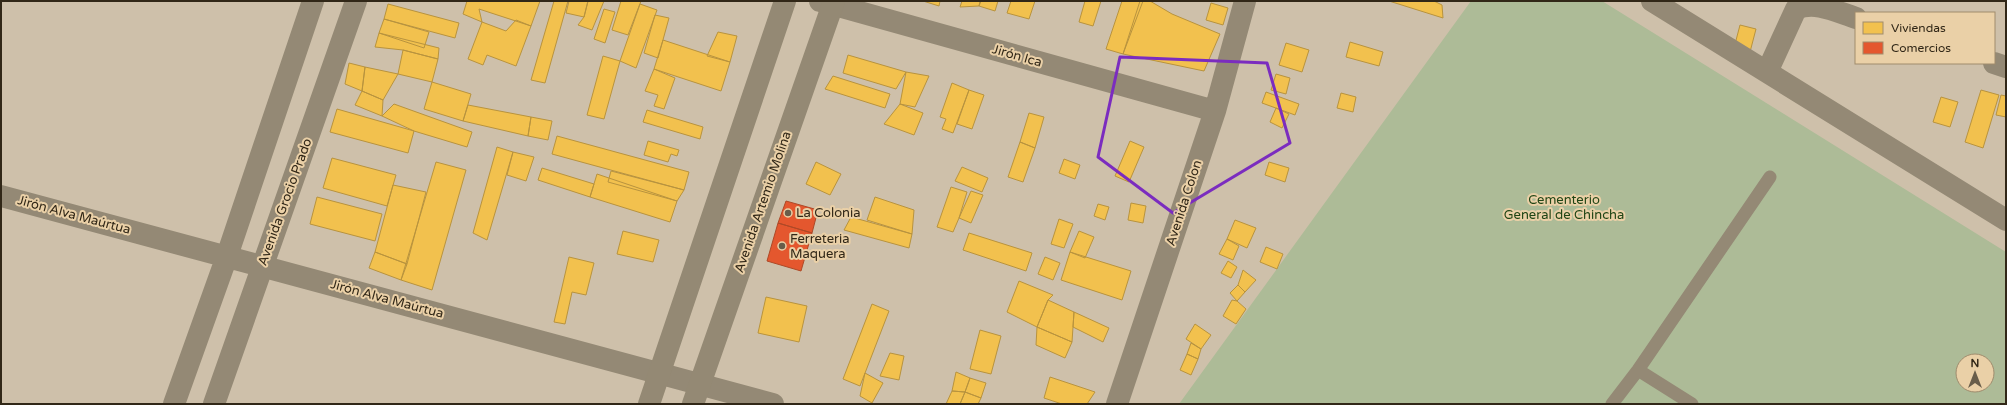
<svg xmlns="http://www.w3.org/2000/svg" width="2007" height="405" font-family="'Varela Round',sans-serif">
  <rect width="100%" height="100%" fill="#cec0aa"/>
  <!-- green -->
  <path fill="#adbb97" fill-rule="evenodd" d="M 1471,1 L 1602,1 L 2006,252 L 2006,404 L 1179,404 ZM 1963,361 L 1987,361 L 1987,385 L 1963,385 Z"/>
  <!-- homes -->
  <path fill="#f2c14e" stroke="#b8933e" d="M 467,1 L 540,1 L 531,26 L 479,9 L 482,22 L 463,14 Z
    M 554,1 L 568,1 L 545,83 L 531,80 Z
    M 569,1 L 588,1 L 584,17 L 566,13 Z
    M 588,1 L 604,1 L 592,30 L 578,25 L 584,17 Z
    M 621,1 L 641,1 L 628,35 L 612,30 Z
    M 923,1 L 940,1 L 939,6 Z
    M 962,1 L 981,1 L 979,6 L 960,7 Z
    M 980,1 L 998,1 L 995,11 L 979,6 Z
    M 1011,1 L 1035,1 L 1029,19 L 1007,13 Z
    M 1085,1 L 1101,1 L 1093,26 L 1079,22 Z
    M 1122,1 L 1143,1 L 1123,54 L 1106,49 Z
    M 1140,1 L 1150,1 L 1172,14 L 1220,34 L 1204,71 L 1123,54 Z
    M 1389,1 L 1434,1 L 1442,5 L 1443,18 Z
    M 1211,3 L 1228,8 L 1223,25 L 1206,20 Z
    M 388,4 L 459,23 L 455,38 L 384,19 Z
    M 640,4 L 657,10 L 636,68 L 620,61 Z
    M 604,9 L 615,12 L 605,43 L 594,39 Z
    M 655,15 L 669,18 L 658,58 L 644,53 Z
    M 384,19 L 429,32 L 424,48 L 379,33 Z
    M 516,20 L 531,26 L 516,66 L 487,55 L 483,65 L 468,59 L 482,22 L 506,31 Z
    M 1740,25 L 1756,29 L 1750,52 L 1734,48 Z
    M 718,32 L 737,36 L 730,62 L 707,56 Z
    M 379,33 L 439,48 L 438,59 L 403,50 L 375,47 Z
    M 663,40 L 730,62 L 721,91 L 654,69 Z
    M 1350,42 L 1383,52 L 1379,66 L 1346,57 Z
    M 1286,43 L 1309,50 L 1302,72 L 1279,65 Z
    M 403,50 L 438,59 L 432,82 L 398,74 Z
    M 848,55 L 906,72 L 896,89 L 843,73 Z
    M 603,56 L 620,61 L 604,119 L 587,115 Z
    M 349,63 L 365,67 L 362,91 L 345,84 Z
    M 365,67 L 398,74 L 383,100 L 362,91 Z
    M 654,69 L 675,78 L 664,109 L 654,106 L 658,95 L 645,91 Z
    M 906,72 L 929,76 L 915,107 L 900,104 Z
    M 1276,74 L 1290,78 L 1286,94 L 1271,90 Z
    M 833,76 L 890,94 L 885,108 L 825,89 Z
    M 432,82 L 471,94 L 463,121 L 424,109 Z
    M 952,83 L 969,90 L 953,133 L 942,129 L 946,119 L 940,117 Z
    M 969,90 L 984,95 L 972,129 L 957,124 Z
    M 1981,90 L 1999,95 L 1983,148 L 1965,142 Z
    M 362,91 L 383,100 L 382,116 L 355,105 Z
    M 1266,92 L 1299,104 L 1295,115 L 1262,103 Z
    M 1341,93 L 1356,97 L 1353,112 L 1337,108 Z
    M 2001,95 L 2006,96 L 2006,117 L 1996,115 Z
    M 1941,97 L 1958,102 L 1950,127 L 1933,122 Z
    M 394,104 L 472,132 L 467,147 L 414,131 L 382,116 Z
    M 900,104 L 923,113 L 914,135 L 884,124 Z
    M 468,105 L 531,117 L 528,136 L 463,121 Z
    M 1276,108 L 1289,114 L 1282,128 L 1270,122 Z
    M 337,109 L 414,131 L 408,153 L 330,132 Z
    M 647,110 L 703,127 L 700,139 L 643,122 Z
    M 1029,113 L 1044,117 L 1035,148 L 1020,142 Z
    M 531,117 L 552,121 L 548,140 L 528,136 Z
    M 557,136 L 689,172 L 684,190 L 552,154 Z
    M 648,141 L 679,150 L 677,156 L 671,154 L 668,162 L 644,155 Z
    M 1130,141 L 1144,147 L 1129,182 L 1115,176 Z
    M 1020,142 L 1035,148 L 1023,182 L 1008,177 Z
    M 497,147 L 513,152 L 487,240 L 473,233 Z
    M 513,152 L 534,157 L 526,181 L 507,175 Z
    M 332,158 L 396,175 L 387,206 L 323,188 Z
    M 1064,159 L 1080,165 L 1075,179 L 1059,173 Z
    M 436,162 L 466,170 L 432,290 L 401,280 Z
    M 816,162 L 841,174 L 830,195 L 806,184 Z
    M 1269,162 L 1289,168 L 1285,182 L 1265,175 Z
    M 962,167 L 988,178 L 982,192 L 955,181 Z
    M 542,168 L 594,184 L 590,197 L 538,180 Z
    M 611,171 L 684,190 L 677,201 L 608,182 Z
    M 597,174 L 677,201 L 670,222 L 590,197 Z
    M 393,185 L 426,192 L 407,264 L 375,252 Z
    M 951,187 L 967,192 L 959,218 L 953,232 L 937,227 Z
    M 971,191 L 983,195 L 971,223 L 959,218 Z
    M 317,197 L 382,214 L 375,241 L 310,224 Z
    M 875,197 L 914,210 L 912,234 L 867,220 Z
    M 1131,203 L 1146,206 L 1143,223 L 1128,220 Z
    M 1098,204 L 1109,207 L 1105,220 L 1094,216 Z
    M 851,217 L 912,234 L 909,248 L 844,230 Z
    M 1059,219 L 1073,224 L 1064,248 L 1051,244 Z
    M 1235,220 L 1256,228 L 1247,248 L 1227,239 Z
    M 623,231 L 659,240 L 653,262 L 617,254 Z
    M 1079,231 L 1094,237 L 1085,258 L 1070,252 Z
    M 969,233 L 1032,253 L 1026,271 L 963,250 Z
    M 1227,239 L 1239,246 L 1233,260 L 1219,254 Z
    M 1266,247 L 1283,254 L 1277,269 L 1260,262 Z
    M 375,252 L 407,264 L 401,280 L 369,268 Z
    M 1070,252 L 1131,271 L 1122,300 L 1061,280 Z
    M 569,257 L 594,263 L 586,295 L 572,292 L 565,324 L 554,322 Z
    M 1045,257 L 1060,263 L 1053,280 L 1038,274 Z
    M 1228,261 L 1237,267 L 1231,278 L 1221,273 Z
    M 1243,270 L 1256,280 L 1245,292 L 1238,285 Z
    M 1019,281 L 1053,295 L 1048,300 L 1037,327 L 1007,312 Z
    M 1238,285 L 1245,292 L 1237,301 L 1230,293 Z
    M 766,297 L 807,306 L 799,342 L 758,333 Z
    M 1048,300 L 1074,312 L 1072,342 L 1037,327 Z
    M 1232,300 L 1237,301 L 1246,309 L 1236,324 L 1223,316 Z
    M 872,304 L 889,311 L 860,386 L 843,379 Z
    M 1074,312 L 1109,328 L 1103,342 L 1073,327 Z
    M 1195,324 L 1211,335 L 1201,349 L 1186,339 Z
    M 1037,327 L 1072,342 L 1065,358 L 1036,345 Z
    M 980,330 L 1001,336 L 991,374 L 970,369 Z
    M 1191,343 L 1201,349 L 1198,359 L 1187,354 Z
    M 890,353 L 904,356 L 899,380 L 880,376 Z
    M 1187,354 L 1198,359 L 1191,375 L 1180,370 Z
    M 956,372 L 970,378 L 965,392 L 952,391 Z
    M 865,373 L 883,383 L 872,403 L 860,396 Z
    M 1050,377 L 1095,392 L 1087,404 L 1062,404 L 1044,398 Z
    M 970,378 L 986,383 L 981,398 L 965,392 Z
    M 952,391 L 965,392 L 960,404 L 946,404 Z
    M 965,392 L 981,398 L 978,404 L 960,404 Z"/>
  <!-- shops -->
  <path fill="#e4572e" stroke="#ae4927" d="M 786,201 L 818,210 L 812,233 L 778,223 Z
    M 778,223 L 812,233 L 801,271 L 767,261 Z"/>
  <g fill="none" stroke-linecap="round" stroke-linejoin="round">
    <!-- lane -->
    <path stroke="#948975" stroke-width="13" d="M 1638,370 L 1692,404
      M 1612,404 L 1638,370 L 1770,177"/>
    <!-- street -->
    <path stroke="#948975" stroke-width="22" d="M 820,1 L 1215,111
      M 1652,1 L 2006,220
      M 1994,63 L 2006,67
      M 1767,72 L 1796,9 C 1815,0 1837,12 1856,18
      M 1,196 L 773,404
      M 174,404 L 227,256 L 313,1
      M 214,404 L 356,1
      M 1117,404 L 1215,111 L 1245,1"/>
    <!-- secondary -->
    <path stroke="#948974" stroke-width="22" d="M 649,404 L 785,1
      M 693,404 L 834,1"/>
  </g>
  <!-- marked area -->
  <path fill="none" stroke="#7b2cbf" stroke-width="3" stroke-linejoin="round" d="M 1120,57 L 1267,63 L 1290,143 L 1173,213 L 1098,157 Z"/>
  <!-- markers -->
  <g fill="#685d4a" stroke="#ead0a7" stroke-width="1.5">
    <circle cx="788" cy="213" r="4"/>
    <circle cx="782" cy="246" r="4"/>
  </g>
  <g text-anchor="middle" dominant-baseline="central" stroke-width="4" stroke-linejoin="round" paint-order="stroke">
    <!-- street labels -->
    <g font-size="13" fill="#312717" stroke="#ead0a7">
      <text transform="translate(1017 56) rotate(16)">Jirón Ica</text>
      <text transform="translate(285 202) rotate(-70)">Avenida Grocio Prado</text>
      <text transform="translate(763 202) rotate(-71)">Avenida Artemio Molina</text>
      <text transform="translate(1184 203) rotate(-72)">Avenida Colon</text>
      <text transform="translate(74 215) rotate(15)">Jirón Alva Maúrtua</text>
      <text transform="translate(387 299) rotate(15)">Jirón Alva Maúrtua</text>
    </g>
    <!-- park labels -->
    <g font-size="13" fill="#204515" stroke="#ead0a7">
      <text x="1564" y="200">Cementerio<tspan x="1564" dy="15">General de Chincha</tspan></text>
    </g>
    <!-- poi labels -->
    <g font-size="13" fill="#312717" stroke="#ead0a7" text-anchor="start">
      <text x="796" y="213">La Colonia</text>
      <text x="790" y="239">Ferreteria<tspan x="790" dy="15">Maquera</tspan></text>
    </g>
  </g>
  <!-- border -->
  <rect width="2007" height="405" fill="none" stroke="#312717" stroke-width="4"/>
  <!-- legend -->
  <rect x="1855" y="12" width="140" height="52" fill="#ead0a7" stroke="#a08c6d"/>
  <rect x="1863" y="22" width="20" height="12" fill="#f2c14e" stroke="#a08c6d"/>
  <text x="1891" y="32" font-size="12" fill="#312717">Viviendas</text>
  <rect x="1863" y="42" width="20" height="12" fill="#e4572e" stroke="#a08c6d"/>
  <text x="1891" y="52" font-size="12" fill="#312717">Comercios</text>
  <!-- north arrow -->
  <g transform="translate(1975 373)"><circle r="19" fill="#ead0a7" stroke="#a08c6d"/>
  <path d="M0-3L7 15L0 10L-7 15Z" fill="#685d4a"/>
  <text y="-6" font-size="11" font-weight="bold" text-anchor="middle" fill="#312717">N</text>
  </g>
</svg>
